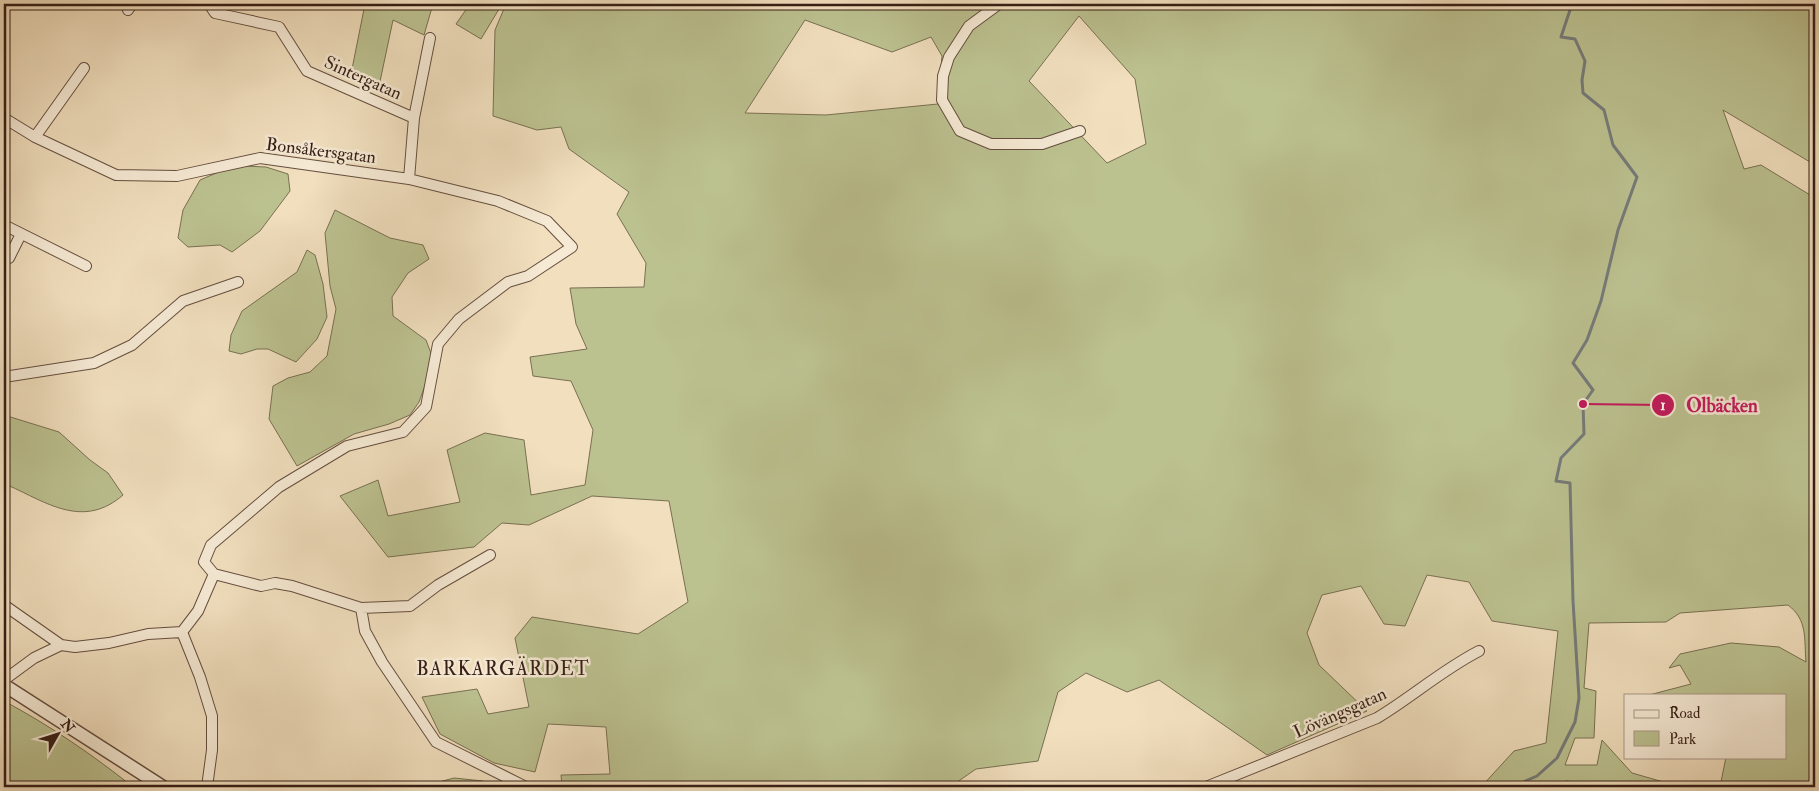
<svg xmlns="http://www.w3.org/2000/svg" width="1819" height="791" font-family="'IM FELL Double Pica',serif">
  <rect width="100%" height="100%" fill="#f1dfbe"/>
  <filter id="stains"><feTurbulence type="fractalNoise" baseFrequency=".004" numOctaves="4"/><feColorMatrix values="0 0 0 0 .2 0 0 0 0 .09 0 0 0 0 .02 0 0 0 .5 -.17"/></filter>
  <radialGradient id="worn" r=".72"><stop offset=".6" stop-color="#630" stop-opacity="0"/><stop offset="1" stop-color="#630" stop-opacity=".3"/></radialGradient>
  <!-- green -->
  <path fill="#bcc190" stroke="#797052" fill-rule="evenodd" d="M 365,4 L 433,4 L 424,35 L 393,20 L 378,91 L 350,79 Z
    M 470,4 L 502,4 L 481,39 L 456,24 Z
    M 506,4 L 1815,4 L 1815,165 L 1723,110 L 1744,169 L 1761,165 L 1815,198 L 1815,787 L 1720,787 L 1726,757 L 1785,757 L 1785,695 L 1649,695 L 1691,684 L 1680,665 L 1669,668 L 1680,654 L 1731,643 L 1779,647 L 1806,662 C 1804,639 1808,620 1788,605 L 1680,613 L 1666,622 L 1589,623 L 1584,688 L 1596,691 L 1594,738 L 1575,738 L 1565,765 L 1597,765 L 1602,740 L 1632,773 L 1681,787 L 1583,787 L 1575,782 L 1566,781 L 1551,787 L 1481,787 L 1514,751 L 1546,743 L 1558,631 L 1492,621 L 1469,582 L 1427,575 L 1405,626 L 1384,624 L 1361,586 L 1322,595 L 1307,633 L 1319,665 L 1367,711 L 1267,755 L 1159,680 L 1127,692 L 1086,673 L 1058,692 L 1038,761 L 976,769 L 950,787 L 562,787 L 561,775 L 610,774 L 606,727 L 548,724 L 535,772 L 494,763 L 440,734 L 422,697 L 477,689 L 488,714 L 529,707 L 515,638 L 532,617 L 638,634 L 688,602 L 669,501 L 592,496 L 529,525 L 502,523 L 474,547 L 388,557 L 340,496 L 378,480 L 388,516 L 460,502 L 447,450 L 485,433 L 524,440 L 531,495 L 585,485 L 593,430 L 571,381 L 533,376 L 530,357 L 587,349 L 576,324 L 570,288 L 644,287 L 646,263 L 617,214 L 629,192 L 569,149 L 561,127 L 537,130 L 493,116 L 495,30 ZM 1079,16 L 1135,79 L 1146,144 L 1107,163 L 1029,81 ZM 805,20 L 892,52 L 931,37 L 942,56 L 938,104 L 826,115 L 745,113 Z
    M 244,166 L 266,167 L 288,174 L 290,191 L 260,231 L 232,252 L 220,245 L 188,247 L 178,238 L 183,210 L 200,180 L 221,171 Z
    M 335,210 L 390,238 L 423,245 L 429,259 L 408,273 L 392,297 L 393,316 L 426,340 L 432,356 L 427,380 L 419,402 L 410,415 L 389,424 L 354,434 L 297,466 L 269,419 L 273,386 L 288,378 L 310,372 L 327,356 L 336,309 L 330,286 L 325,233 Z
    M 307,250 L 315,255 L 323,284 L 327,317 L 317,339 L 296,362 L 268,349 L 257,349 L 241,354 L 229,351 L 231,335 L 242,311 L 297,272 Z
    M 4,415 L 59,432 L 90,460 L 108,473 L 123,495 C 85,528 50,505 12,487 L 4,485 Z
    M 4,701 C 49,725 93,755 133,787 L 4,787 Z
    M 454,778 L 483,781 L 481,787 L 420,787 Z"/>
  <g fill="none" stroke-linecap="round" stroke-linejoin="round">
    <!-- stream -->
    <path stroke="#767b7a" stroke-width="3" d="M 1512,787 L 1537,776 L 1557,758 L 1575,722 L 1579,698 L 1573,601 L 1570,483 L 1556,481 L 1561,458 L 1584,434 L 1583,404 L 1593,390 L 1573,363 L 1587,340 L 1601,301 L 1618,230 L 1637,177 L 1613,145 L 1604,110 L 1583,93 L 1582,80 L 1585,61 L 1575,39 L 1561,37 L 1572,4"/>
    <defs>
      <path id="minor" d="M 209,4 L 215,13 L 279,27 L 307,71 L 414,118 L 409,179
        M 999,4 L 969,26 L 949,57 L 943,76 L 942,100 L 960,131 L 991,144 L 1042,144 L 1080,131
        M 128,10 L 132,4
        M 4,118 L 35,137 L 116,175 L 177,176 L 260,158 L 409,179 L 498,201 L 547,221 L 572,247 L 528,276 L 508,282 L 459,319 L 438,344 L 426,407 L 403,432 L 347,446 L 279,487 L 211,545 L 204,562 L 214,574 L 198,611 L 182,632 L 200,677 L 212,716 L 212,750 L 207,787
        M 414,118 L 430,38
        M 35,137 L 84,68
        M 4,225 L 86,266
        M 4,260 L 9,258 L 21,234
        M 4,377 L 94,363 L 132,345 L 183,301 L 238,282
        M 214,574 L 261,586 L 275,583 L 292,586 L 361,608 L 365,631 L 382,662 L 436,742 L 526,787
        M 4,605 L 61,645
        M 361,608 L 410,606 L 438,585 L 490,555
        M 4,680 L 34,658 L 61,645 L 75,647 L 109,643 L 148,634 L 182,632
        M 1206,787 L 1377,718 C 1412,697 1442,670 1479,651"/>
      <path id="tertiary" d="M 4,685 L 163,787"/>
    </defs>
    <!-- minor casing -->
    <use href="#minor" stroke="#654e3f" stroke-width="12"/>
    <!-- tertiary casing -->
    <use href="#tertiary" stroke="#654e3f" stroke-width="15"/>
    <!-- minor -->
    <use href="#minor" stroke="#f6ead5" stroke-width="10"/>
    <!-- tertiary -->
    <use href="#tertiary" stroke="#f6ead5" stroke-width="12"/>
  </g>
  <g text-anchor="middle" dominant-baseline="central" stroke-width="5" stroke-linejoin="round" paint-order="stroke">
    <!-- street labels -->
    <g font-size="18" fill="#361e15" stroke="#f6ead5">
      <text transform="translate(363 78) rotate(24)">Sintergatan</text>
      <text transform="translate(321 151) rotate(7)">Bonsåkersgatan</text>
      <text transform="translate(1340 713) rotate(-24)">Lövängsgatan</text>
    </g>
    <!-- neighbourhood labels -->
    <g font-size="19" letter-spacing="1" fill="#361e15" stroke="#f6ead5">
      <text x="503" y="669">BARKARGÄRDET</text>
    </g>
  </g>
  <!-- callouts -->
  <path fill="none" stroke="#c2185b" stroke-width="2" d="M1583 404L1663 405"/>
  <g fill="#c2185b" stroke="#f6ead5" stroke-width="2">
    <circle cx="1583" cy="404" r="5"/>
    <circle cx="1663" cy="405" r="12"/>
  </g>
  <g font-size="15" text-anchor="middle" font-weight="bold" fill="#fff">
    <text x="1663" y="410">1</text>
  </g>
  <g font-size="19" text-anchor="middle" font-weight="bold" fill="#c2185b" stroke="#f6ead5" stroke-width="5" stroke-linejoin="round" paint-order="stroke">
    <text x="1722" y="412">Olbäcken</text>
  </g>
  <!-- margin -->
  <rect width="1819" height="791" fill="none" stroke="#f1dfbe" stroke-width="20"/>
  <rect x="5" y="5" width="1809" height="781" fill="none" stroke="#361e15" stroke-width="2.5"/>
  <rect x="10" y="10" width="1799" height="771" fill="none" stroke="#361e15"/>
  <!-- legend -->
  <rect x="1624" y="694" width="162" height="65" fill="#f6ead5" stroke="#a99888"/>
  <rect x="1634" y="710" width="25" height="8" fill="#f6ead5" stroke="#a99888"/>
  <text x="1669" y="718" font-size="15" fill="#361e15">Road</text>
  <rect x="1634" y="731" width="25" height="15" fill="#bcc190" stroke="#a99888"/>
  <text x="1669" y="744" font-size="15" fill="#361e15">Park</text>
  <!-- north arrow -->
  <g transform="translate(58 734) rotate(51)" stroke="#f6ead5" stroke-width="4" paint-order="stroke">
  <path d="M0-4L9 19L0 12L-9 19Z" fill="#361e15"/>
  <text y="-8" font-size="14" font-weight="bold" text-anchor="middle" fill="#361e15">N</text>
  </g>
  <rect width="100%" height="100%" filter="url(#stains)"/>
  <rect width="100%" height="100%" fill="url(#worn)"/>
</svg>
